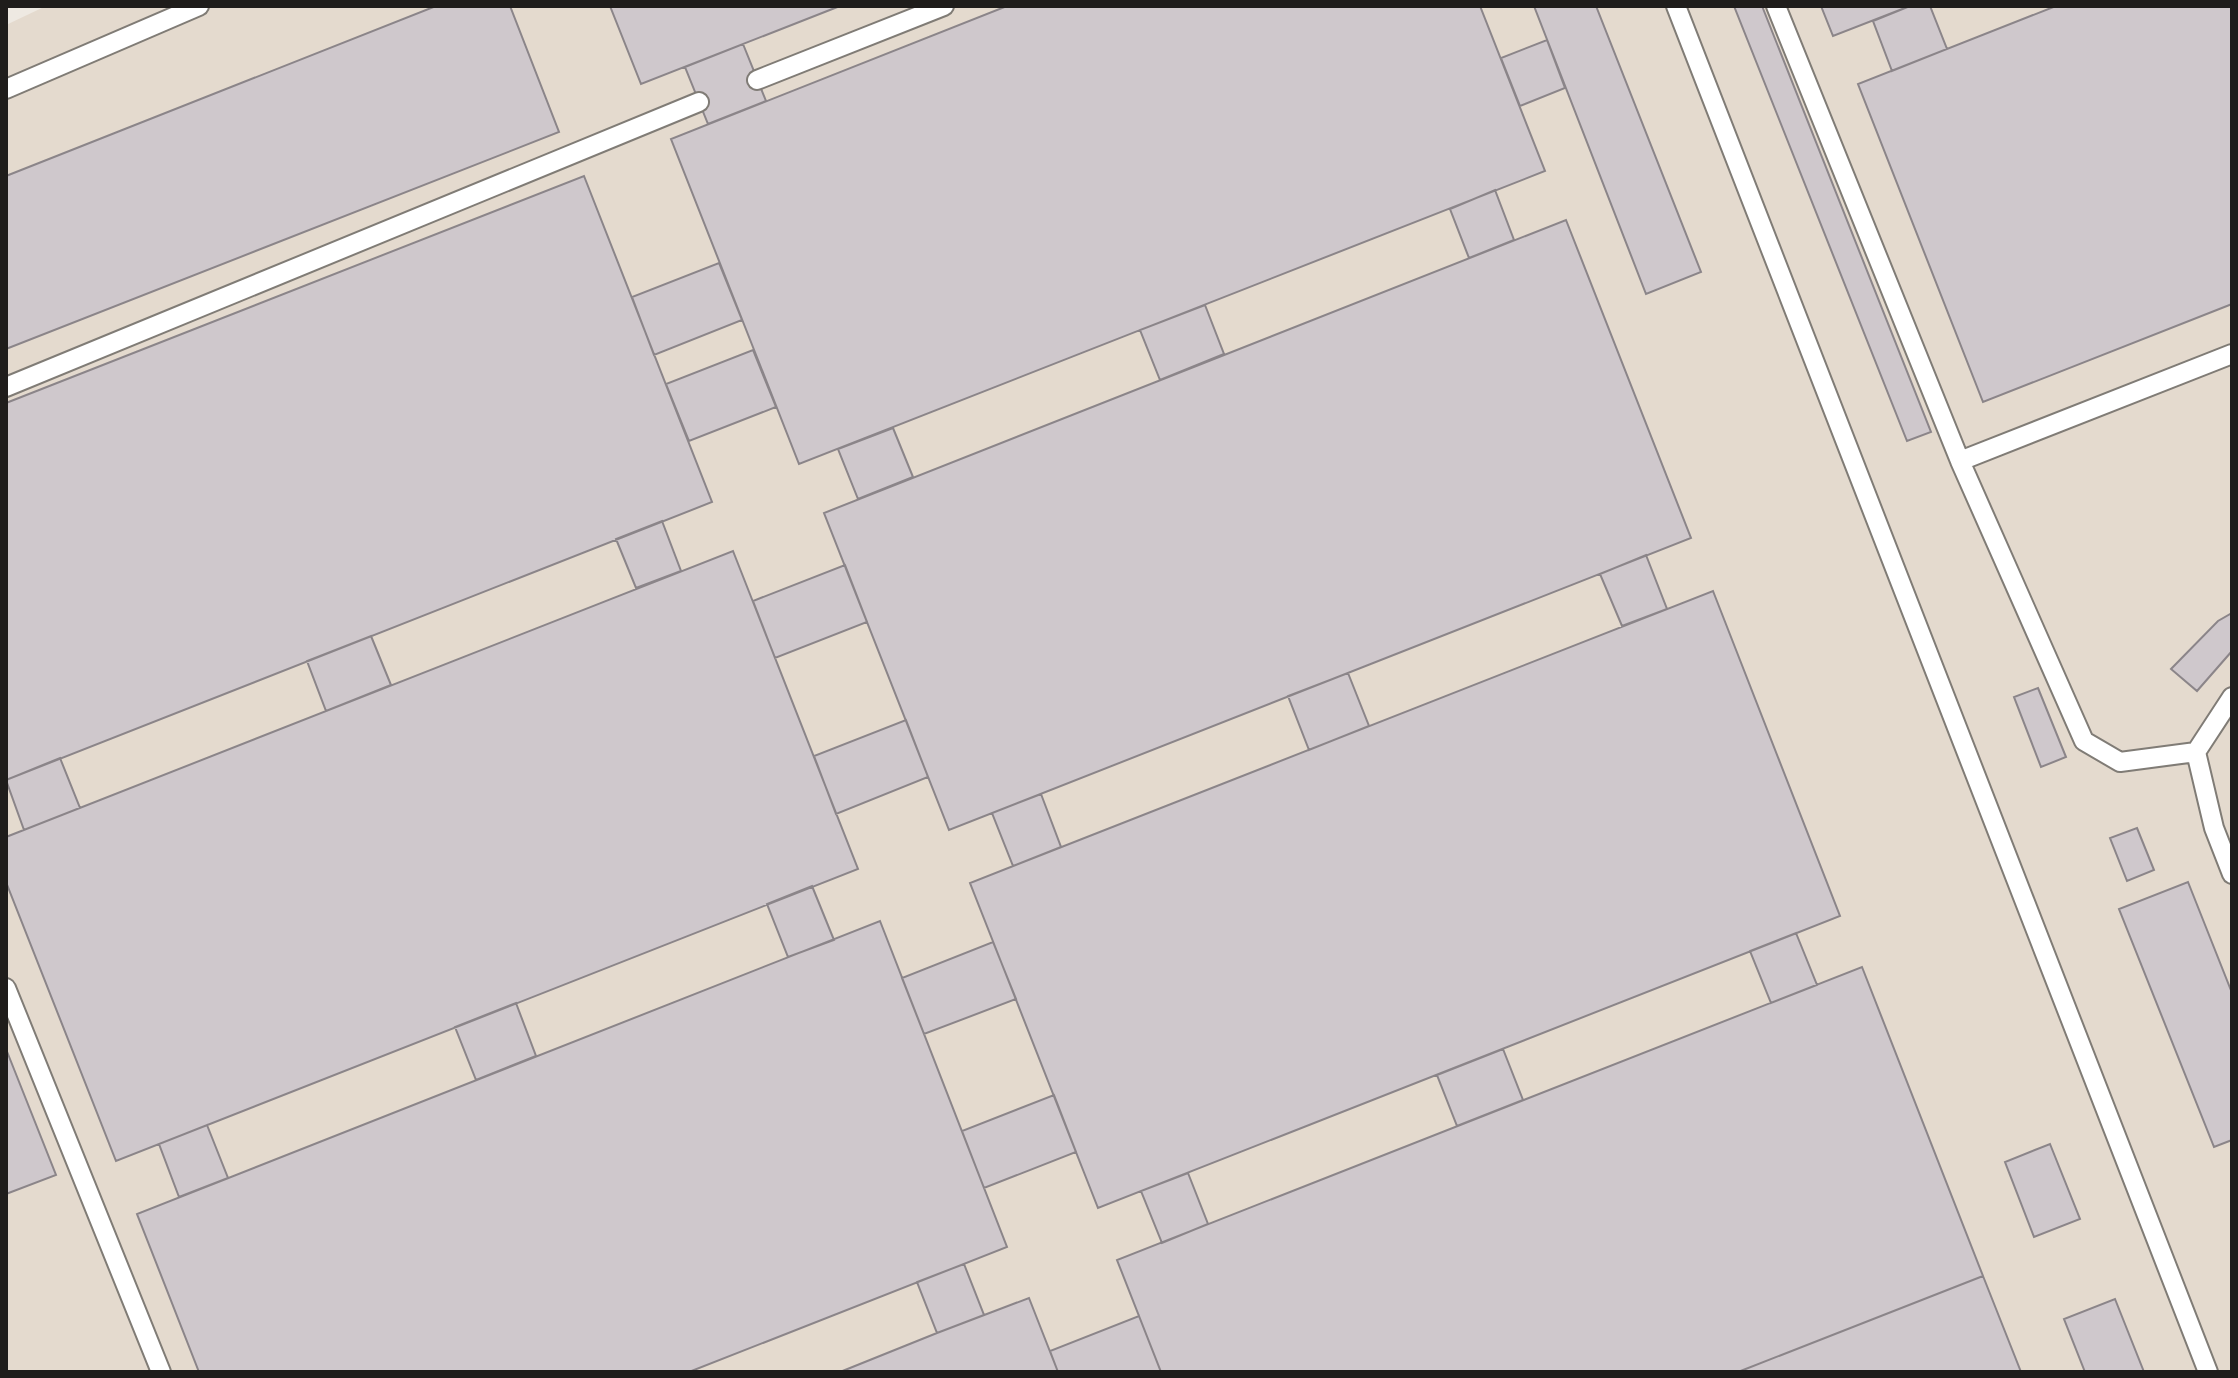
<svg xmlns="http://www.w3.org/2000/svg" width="2238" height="1378" font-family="'Fira Sans',sans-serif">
  <rect width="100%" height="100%" fill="#eee9e2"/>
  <!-- built -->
  <path fill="#e4dace" d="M 46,6 L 2232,6 L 2232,1372 L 6,1372 L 6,25 Z"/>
  <!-- building -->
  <path fill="#cfc8cc" stroke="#8b8589" stroke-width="2" d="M 436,6 L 510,6 L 559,132 L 6,349 L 6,176 Z
    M 610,6 L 840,6 L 641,84 Z
    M 1007,6 L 1480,6 L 1545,171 L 799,464 L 671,139 Z
    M 1534,6 L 1596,6 L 1701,272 L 1646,294 Z
    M 1734,6 L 1762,6 L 1931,432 L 1907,441 Z
    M 1821,6 L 1910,6 L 1833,36 Z
    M 1910,6 L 1930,6 L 1947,49 L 1892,71 L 1873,21 Z
    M 2056,6 L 2232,6 L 2232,304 L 1983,402 L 1858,84 Z
    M 1547,40 L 1565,88 L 1520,106 L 1501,58 Z
    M 743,44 L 766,101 L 708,124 L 685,67 Z
    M 584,176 L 712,502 L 6,780 L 6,403 Z
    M 1495,190 L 1514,240 L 1469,258 L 1450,209 Z
    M 1566,220 L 1691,538 L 949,830 L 824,513 Z
    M 719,263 L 742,320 L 654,355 L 632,297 Z
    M 1205,305 L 1224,354 L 1160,380 L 1140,330 Z
    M 753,350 L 776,407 L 689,441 L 666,384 Z
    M 893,428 L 913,477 L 858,499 L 838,449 Z
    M 662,521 L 681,571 L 636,588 L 616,539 Z
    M 733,551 L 858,869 L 116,1161 L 6,882 L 6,837 Z
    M 1646,555 L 1667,609 L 1622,626 L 1600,574 Z
    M 845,565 L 867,622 L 775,658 L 753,601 Z
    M 1713,591 L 1840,916 L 1098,1208 L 970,883 Z
    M 2232,613 L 2232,651 L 2197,691 L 2171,669 L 2218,621 Z
    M 371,636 L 391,685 L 326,711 L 307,661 Z
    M 1348,673 L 1369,726 L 1309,750 L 1288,696 Z
    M 2038,688 L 2066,757 L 2041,767 L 2014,697 Z
    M 906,720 L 928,777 L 836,814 L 814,756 Z
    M 60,758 L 80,808 L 24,830 L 6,780 Z
    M 1041,794 L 1061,847 L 1013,866 L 992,813 Z
    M 2137,828 L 2154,870 L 2127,881 L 2110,838 Z
    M 2188,882 L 2232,993 L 2232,1140 L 2214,1147 L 2119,909 Z
    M 812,886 L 834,940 L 788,957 L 767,904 Z
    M 880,921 L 1007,1247 L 689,1372 L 199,1372 L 137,1214 Z
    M 1796,933 L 1817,985 L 1771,1003 L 1750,951 Z
    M 993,942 L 1016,999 L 924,1034 L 902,978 Z
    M 1862,967 L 1983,1276 L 1738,1372 L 1161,1372 L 1117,1260 Z
    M 516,1003 L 536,1056 L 476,1080 L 455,1027 Z
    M 6,1049 L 56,1175 L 6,1194 Z
    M 1503,1049 L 1523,1100 L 1457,1126 L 1437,1075 Z
    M 1054,1095 L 1076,1152 L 984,1188 L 962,1131 Z
    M 207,1125 L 228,1178 L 179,1197 L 159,1144 Z
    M 2050,1144 L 2080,1219 L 2034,1237 L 2005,1162 Z
    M 1188,1173 L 1208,1224 L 1162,1243 L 1141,1191 Z
    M 964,1264 L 984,1315 L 937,1333 L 917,1282 Z
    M 1983,1276 L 2021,1372 L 1738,1372 Z
    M 1029,1298 L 1058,1372 L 840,1372 L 937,1333 Z
    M 2115,1299 L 2144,1372 L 2085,1372 L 2064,1319 Z
    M 1139,1316 L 1161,1372 L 1058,1372 L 1050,1351 Z"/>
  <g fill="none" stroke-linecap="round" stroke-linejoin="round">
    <defs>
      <path id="service" d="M 1676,6 L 2208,1372
        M 1776,6 L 1960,461 L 2084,741 L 2120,762 L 2196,752
        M 757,80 L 944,6
        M 6,89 L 199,6
        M 6,387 L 699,102
        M 1960,461 L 2232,354
        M 2232,697 L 2196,752 L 2214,828 L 2232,874
        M 6,988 L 161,1372"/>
    </defs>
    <!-- service casing -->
    <use href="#service" stroke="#807c76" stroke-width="22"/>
    <!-- service -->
    <use href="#service" stroke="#fff" stroke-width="18"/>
  </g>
  <!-- border -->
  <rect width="2238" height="1378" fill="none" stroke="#1f1d1b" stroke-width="16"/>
</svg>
